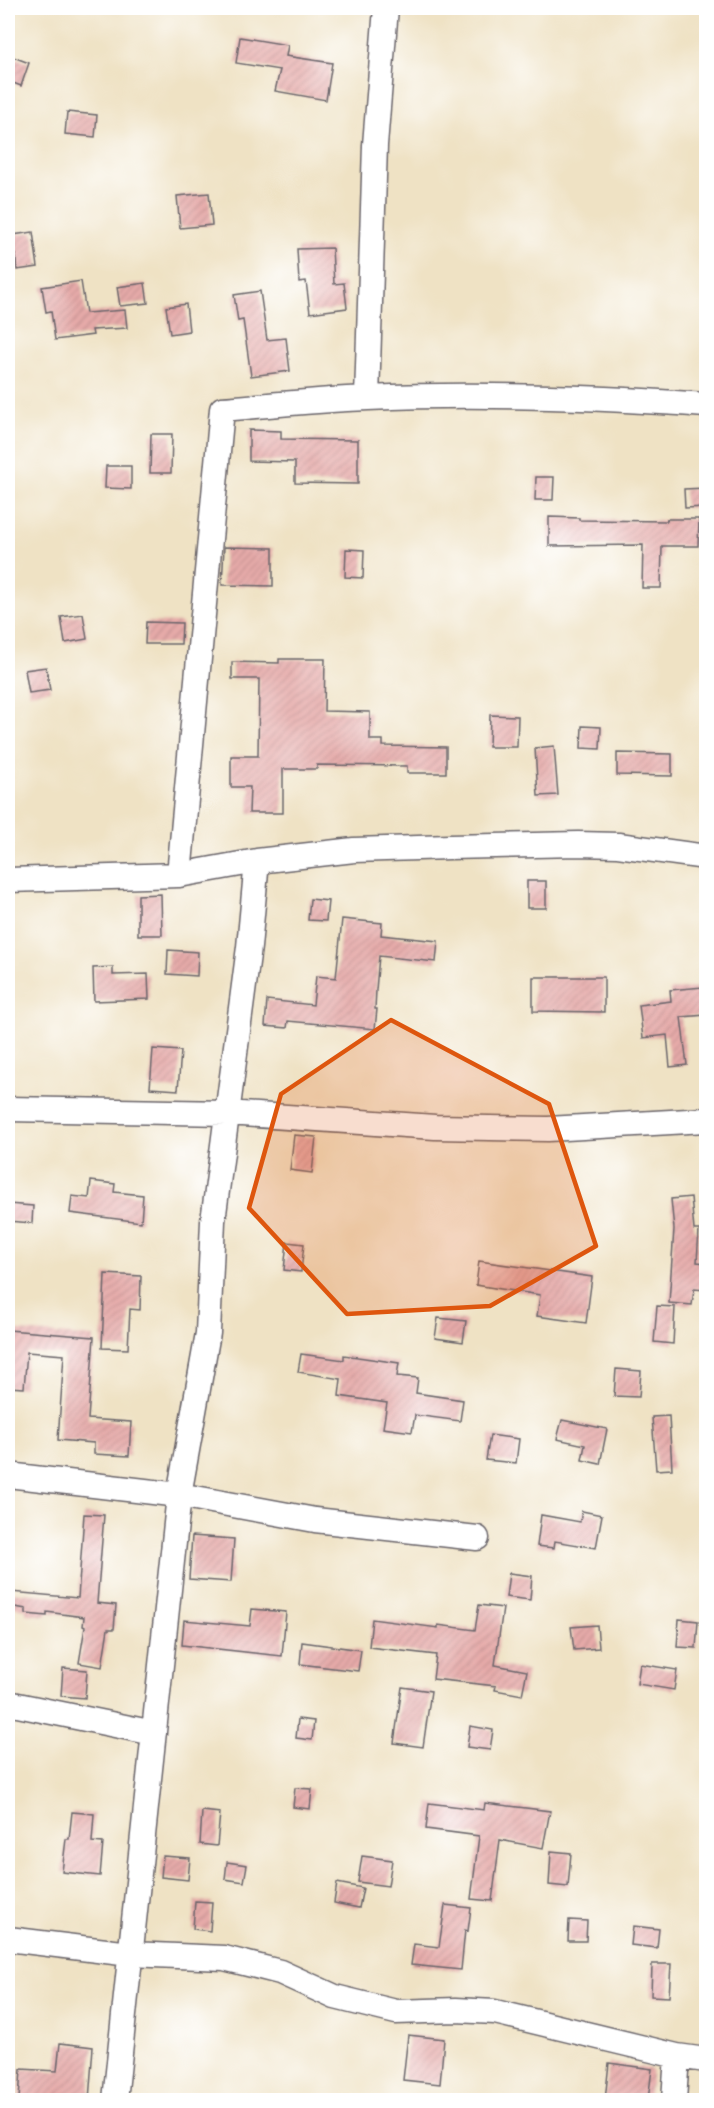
<svg xmlns="http://www.w3.org/2000/svg" width="714" height="2108" font-family="'Shantell Sans',sans-serif">
  <defs>
    <pattern id="building-hatch" width="6" height="6" patternUnits="userSpaceOnUse" patternTransform="scale(1.5)"><rect width="6" height="6" fill="#e6aaa9"/><path d="M-1 1l2-2M0 6l6-6M5 7l2-2" fill="none" stroke="#c59292"/></pattern>
  </defs>
  <rect width="100%" height="100%" fill="#fff"/>
  <filter id="ink" filterUnits="userSpaceOnUse"><feTurbulence type="fractalNoise" baseFrequency=".0167" numOctaves="2"/><feDisplacementMap in="SourceGraphic" scale="12" xChannelSelector="R" yChannelSelector="G"/><feConvolveMatrix kernelMatrix="1 2 1 2 8 2 1 2 1" color-interpolation-filters="sRGB"/></filter>
  <filter id="wash" filterUnits="userSpaceOnUse"><feTurbulence type="fractalNoise" baseFrequency=".008" numOctaves="4" result="noise"/><feDisplacementMap in="SourceGraphic" scale="24" xChannelSelector="R" yChannelSelector="G"/><feGaussianBlur stdDeviation="1.35" result="paint"/><feColorMatrix in="noise" values="0 0 0 0 0 0 0 0 0 0 0 0 0 0 0 0 0 1.4 0 .05"/><feComposite in="paint" operator="in"/></filter>
  <g filter="url(#wash)">
    <rect width="100%" height="100%" fill="#efe2c4"/>
    <g id="blocks">
      <!-- building -->
      <path fill="url(#building-hatch)" d="M 240,37 L 288,45 L 286,56 L 332,63 L 326,100 L 275,91 L 280,70 L 236,63 Z
        M 8,55 L 29,63 L 21,86 L 8,81 Z
        M 67,112 L 97,115 L 95,137 L 65,134 Z
        M 209,193 L 212,225 L 180,228 L 177,196 Z
        M 33,232 L 38,267 L 17,270 L 13,235 Z
        M 332,248 L 334,284 L 344,283 L 347,308 L 310,313 L 306,281 L 299,282 L 297,249 Z
        M 81,281 L 86,313 L 125,310 L 127,328 L 92,330 L 93,335 L 55,340 L 51,311 L 46,312 L 42,287 Z
        M 145,283 L 148,303 L 120,306 L 117,287 Z
        M 260,291 L 267,340 L 286,338 L 290,371 L 251,376 L 243,320 L 238,321 L 234,295 Z
        M 186,304 L 189,331 L 170,334 L 166,307 Z
        M 249,430 L 281,431 L 281,439 L 358,440 L 358,484 L 295,483 L 295,462 L 249,461 Z
        M 151,434 L 172,434 L 171,473 L 150,473 Z
        M 106,466 L 131,466 L 131,489 L 105,488 Z
        M 536,477 L 554,477 L 553,500 L 535,500 Z
        M 706,488 L 706,507 L 685,508 L 684,489 Z
        M 549,517 L 579,518 L 579,520 L 667,521 L 667,519 L 699,519 L 698,546 L 662,546 L 661,588 L 642,588 L 643,545 L 549,546 Z
        M 224,547 L 273,548 L 273,586 L 222,585 Z
        M 346,549 L 364,550 L 363,578 L 345,577 Z
        M 83,614 L 87,639 L 65,643 L 61,617 Z
        M 146,622 L 182,623 L 181,644 L 145,644 Z
        M 279,659 L 325,659 L 324,711 L 370,712 L 370,740 L 383,740 L 383,746 L 446,747 L 446,773 L 407,773 L 407,766 L 317,765 L 317,769 L 283,769 L 283,813 L 249,813 L 250,787 L 231,787 L 231,756 L 258,756 L 259,679 L 232,679 L 232,662 L 279,663 Z
        M 46,667 L 50,690 L 29,693 L 25,670 Z
        M 490,715 L 518,716 L 517,747 L 489,747 Z
        M 582,726 L 601,727 L 600,749 L 581,748 Z
        M 554,746 L 558,795 L 538,796 L 535,748 Z
        M 617,753 L 672,754 L 672,776 L 617,775 Z
        M 527,881 L 546,881 L 546,908 L 527,908 Z
        M 161,894 L 162,935 L 138,935 L 138,895 Z
        M 310,899 L 328,901 L 326,921 L 308,920 Z
        M 342,919 L 382,923 L 381,935 L 438,941 L 436,962 L 379,956 L 376,990 L 375,1009 L 377,1009 L 375,1029 L 288,1021 L 287,1028 L 265,1026 L 267,1000 L 313,1005 L 316,976 L 336,978 Z
        M 168,950 L 198,952 L 197,976 L 167,974 Z
        M 113,967 L 113,975 L 148,974 L 149,999 L 94,1001 L 93,968 Z
        M 533,977 L 604,977 L 604,1012 L 533,1011 Z
        M 703,987 L 706,1015 L 681,1017 L 687,1065 L 670,1067 L 667,1035 L 643,1038 L 639,1005 L 671,1001 L 670,990 Z
        M 153,1049 L 181,1051 L 178,1090 L 150,1088 Z
        M 294,1135 L 316,1137 L 312,1173 L 290,1170 Z
        M 91,1181 L 115,1184 L 114,1192 L 143,1195 L 141,1222 L 70,1213 L 72,1196 L 89,1198 Z
        M 691,1197 L 694,1230 L 699,1230 L 697,1262 L 706,1263 L 706,1290 L 694,1289 L 692,1305 L 669,1303 L 674,1229 L 671,1199 Z
        M 8,1204 L 33,1206 L 32,1223 L 8,1221 Z
        M 287,1242 L 304,1244 L 301,1272 L 284,1270 Z
        M 479,1261 L 592,1277 L 586,1323 L 537,1316 L 540,1295 L 476,1285 Z
        M 105,1274 L 141,1276 L 140,1310 L 130,1309 L 128,1349 L 102,1348 Z
        M 657,1306 L 675,1307 L 673,1344 L 654,1342 Z
        M 438,1318 L 466,1321 L 463,1342 L 435,1338 Z
        M 8,1330 L 94,1337 L 88,1419 L 131,1422 L 129,1456 L 94,1454 L 94,1443 L 58,1440 L 64,1355 L 27,1352 L 24,1388 L 8,1387 Z
        M 301,1354 L 344,1360 L 344,1355 L 399,1363 L 397,1376 L 418,1378 L 416,1393 L 463,1400 L 460,1421 L 415,1415 L 412,1432 L 383,1428 L 387,1403 L 339,1396 L 341,1379 L 298,1372 Z
        M 616,1369 L 641,1371 L 639,1397 L 614,1396 Z
        M 669,1416 L 672,1469 L 656,1470 L 652,1417 Z
        M 562,1420 L 607,1429 L 600,1464 L 582,1460 L 585,1445 L 557,1439 Z
        M 490,1435 L 519,1439 L 516,1463 L 486,1460 Z
        M 582,1511 L 602,1515 L 596,1548 L 555,1541 L 554,1548 L 537,1546 L 541,1515 L 580,1522 Z
        M 84,1514 L 104,1515 L 97,1603 L 116,1605 L 114,1629 L 108,1629 L 102,1667 L 79,1663 L 85,1627 L 83,1626 L 84,1617 L 47,1612 L 47,1616 L 26,1614 L 26,1609 L 9,1606 L 11,1592 L 78,1598 Z
        M 192,1536 L 234,1539 L 231,1582 L 189,1579 Z
        M 509,1573 L 532,1576 L 530,1600 L 506,1597 Z
        M 479,1605 L 503,1608 L 495,1665 L 527,1671 L 522,1695 L 495,1690 L 496,1686 L 433,1679 L 436,1655 L 369,1647 L 372,1619 L 438,1628 L 438,1625 L 475,1630 Z
        M 252,1609 L 286,1612 L 282,1656 L 182,1645 L 184,1620 L 250,1626 Z
        M 679,1619 L 698,1621 L 696,1648 L 677,1647 Z
        M 597,1625 L 599,1648 L 574,1650 L 571,1627 Z
        M 302,1642 L 361,1650 L 358,1671 L 300,1664 Z
        M 640,1664 L 677,1670 L 674,1690 L 637,1684 Z
        M 63,1668 L 87,1670 L 85,1698 L 61,1696 Z
        M 402,1687 L 431,1691 L 423,1747 L 394,1743 Z
        M 298,1719 L 314,1721 L 312,1740 L 296,1738 Z
        M 470,1726 L 493,1730 L 490,1750 L 467,1747 Z
        M 295,1788 L 312,1789 L 310,1809 L 293,1807 Z
        M 429,1803 L 484,1810 L 485,1803 L 550,1811 L 543,1848 L 500,1840 L 492,1901 L 471,1899 L 479,1836 L 426,1829 Z
        M 202,1811 L 220,1813 L 217,1846 L 200,1844 Z
        M 72,1812 L 94,1814 L 92,1842 L 103,1843 L 100,1876 L 62,1872 L 66,1839 L 69,1839 Z
        M 551,1851 L 571,1853 L 568,1887 L 549,1885 Z
        M 163,1856 L 190,1858 L 188,1880 L 161,1877 Z
        M 362,1856 L 392,1860 L 388,1886 L 358,1882 Z
        M 227,1862 L 247,1865 L 244,1882 L 225,1879 Z
        M 337,1883 L 363,1888 L 359,1908 L 334,1903 Z
        M 195,1901 L 212,1902 L 210,1931 L 193,1929 Z
        M 445,1905 L 471,1908 L 468,1931 L 465,1930 L 461,1970 L 411,1965 L 414,1944 L 439,1947 Z
        M 569,1920 L 587,1921 L 586,1941 L 568,1941 Z
        M 633,1926 L 659,1929 L 657,1948 L 631,1945 Z
        M 652,1964 L 671,1964 L 669,1997 L 651,1996 Z
        M 408,2035 L 444,2039 L 440,2084 L 403,2080 Z
        M 60,2043 L 93,2047 L 89,2100 L 19,2100 L 21,2069 L 57,2071 Z
        M 609,2063 L 652,2069 L 648,2100 L 605,2100 Z"/>
    </g>
  </g>
  <g filter="url(#ink)">
    <use href="#blocks" fill-opacity="0" stroke="#6a656b" stroke-width="1.5"/>
    <g fill="none" stroke-linecap="round" stroke-linejoin="round">
      <defs>
        <path id="minor" d="M 367,398 L 375,145 L 386,8
          M 179,875 L 222,409 C 270,405 319,400 368,398 C 480,393 594,397 706,405
          M 8,880 L 179,875 L 257,861 L 354,850 L 450,847 L 578,844 L 618,845 L 706,857
          M 8,1109 L 227,1113 L 435,1127 L 548,1129 L 706,1120
          M 8,1475 L 179,1495 L 315,1520 L 477,1538
          M 8,1703 L 154,1733
          M 8,1939 L 130,1954 L 224,1958 L 280,1972 L 335,1997 L 396,2012 L 456,2010 L 495,2012 L 677,2056 L 706,2060
          M 115,2100 L 179,1495 L 208,1333 L 213,1221 L 249,947 L 257,861
          M 674,2100 L 677,2056"/>
      </defs>
      <!-- minor casing -->
      <use href="#minor" stroke="#6a656b" stroke-width="27"/>
      <!-- minor -->
      <use href="#minor" stroke="#fff" stroke-width="24"/>
    </g>
  </g>
  <!-- marked area -->
  <path fill="#de560e" fill-opacity="0.2" stroke="#de560e" stroke-width="4.5" stroke-linejoin="round" d="M 391,1020 L 549,1104 L 596,1246 L 490,1306 L 347,1314 L 249,1208 L 281,1094 Z"/>
  <!-- margin -->
  <rect width="714" height="2108" fill="none" stroke="#fff" stroke-width="30"/>
</svg>
